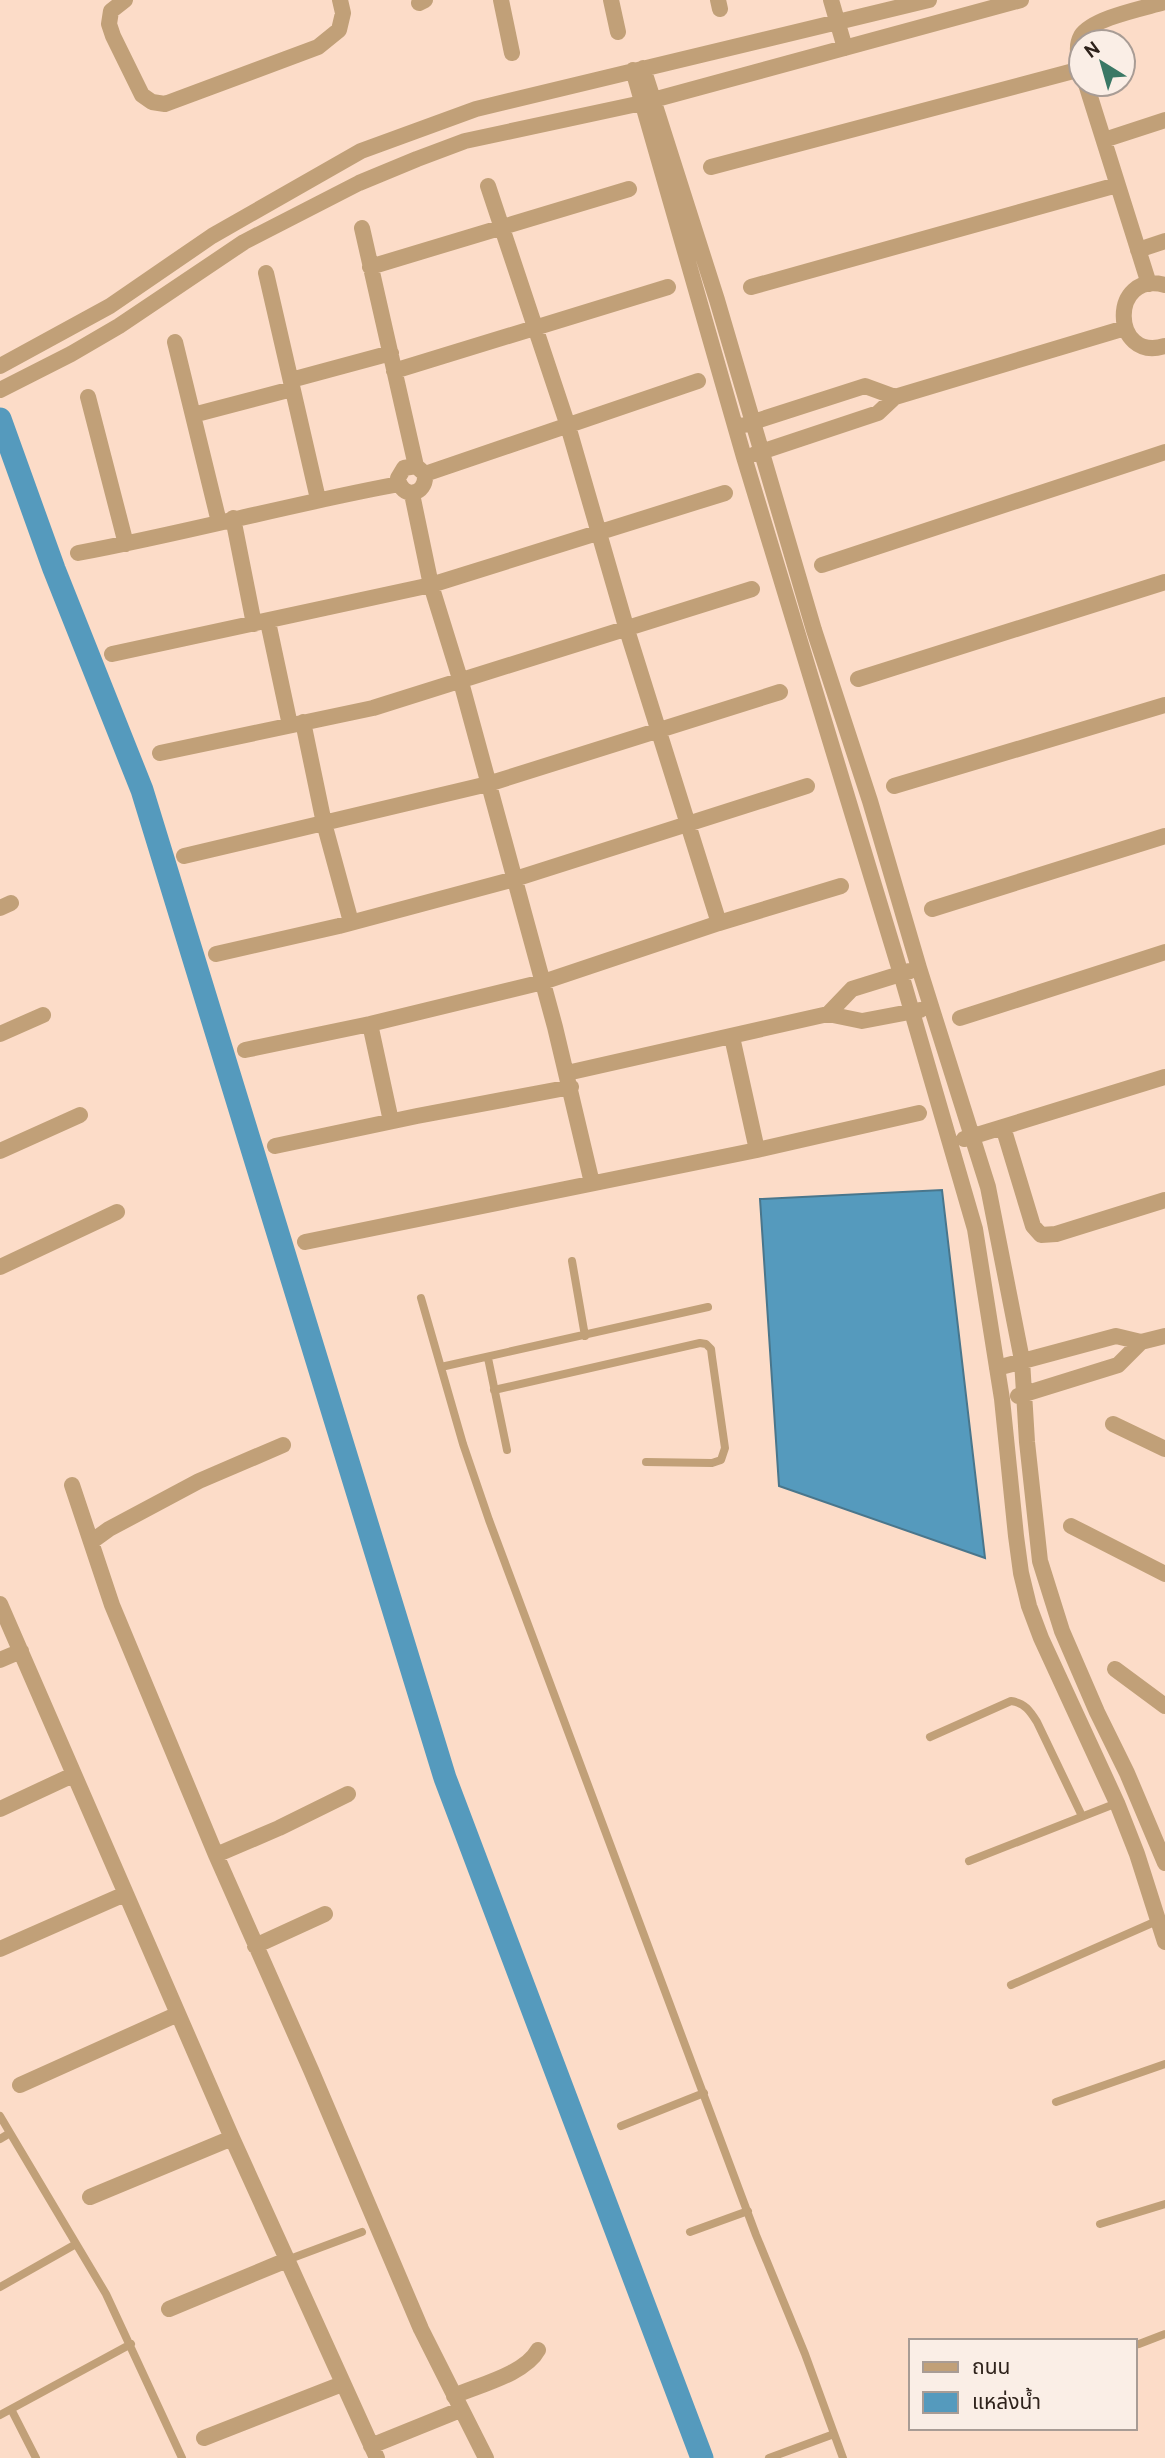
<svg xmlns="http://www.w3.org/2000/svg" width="1165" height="2458" font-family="Overpass,'Noto Sans Thai',sans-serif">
  <rect width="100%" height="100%" fill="#fcdcc8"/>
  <!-- water -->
  <path fill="#559abd" stroke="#49768c" stroke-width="2" d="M 942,1190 L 985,1558 L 779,1486 L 760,1199 Z"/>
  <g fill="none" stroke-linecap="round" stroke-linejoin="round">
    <!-- canal -->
    <path stroke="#559abd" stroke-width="23" d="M 0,419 L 54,569 L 142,790 L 445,1778 L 702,2458"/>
    <!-- lane -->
    <path stroke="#c1a078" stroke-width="8" d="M 572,1261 L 585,1336
      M 421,1298 L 463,1444 L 489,1520 L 756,2235 L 805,2354 L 843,2458
      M 488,1358 L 507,1450
      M 441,1367 L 708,1307
      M 494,1390 L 700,1343 L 706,1344 L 711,1349 L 712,1357 L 725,1448 L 721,1460 L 712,1463 L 646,1462
      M 930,1737 L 1011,1701 C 1025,1703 1030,1711 1037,1722 L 1082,1816
      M 969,1861 L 1117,1803
      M 1011,1985 L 1159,1920
      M 1056,2102 L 1165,2064
      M 0,2116 L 106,2294 L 182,2458
      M 621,2126 L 704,2093
      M 0,2139 L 10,2133
      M 1100,2224 L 1165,2204
      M 690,2232 L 748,2211
      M 287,2260 L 362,2232
      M 0,2287 L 76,2244
      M 1139,2344 L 1165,2334
      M 11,2409 L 36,2458
      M 0,2415 L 131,2344
      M 769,2458 L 834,2434"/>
    <!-- street -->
    <path stroke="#c1a078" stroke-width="16" d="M 125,0 L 111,11 L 109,24 L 113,36 L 142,95 L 152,102 L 165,104 L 318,47 L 339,30 L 343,13 L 340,0
      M 501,0 L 512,53
      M 611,0 L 618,32
      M 718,0 L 720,9
      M 831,0 L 845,48
      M 419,3 L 425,0
      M 643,68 L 717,300 L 814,630 L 870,801 L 919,968 L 988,1187 L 1022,1360 L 1027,1442 L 1040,1561 L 1062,1631 L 1097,1712 L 1127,1773 L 1165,1863
      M 1081,69 C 1079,57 1075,47 1081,36 C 1092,18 1145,8 1165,2
      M 633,70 L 744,457 L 901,974 L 975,1229 L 1002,1399 L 1016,1536 L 1021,1573 L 1029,1606 L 1041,1638 L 1117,1803 L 1137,1854 L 1165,1942
      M 1086,84 L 1149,284
      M 1104,140 L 1165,120
      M 711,167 L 1081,69
      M 488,186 L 568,426 L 627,630 L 719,923
      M 362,228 L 416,466 L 425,474 C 427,496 401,500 398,478 L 404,468 L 416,466
      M 1138,250 L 1165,241
      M 370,267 L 629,189
      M 266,273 L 318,499
      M 1165,285 C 1109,270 1111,363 1165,346
      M 751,287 L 1117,185
      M 175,342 L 219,522
      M 0,366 L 110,306 L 212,236 L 361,151 L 476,109 L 929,0
      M 394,371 L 668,287
      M 291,380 L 391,353
      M 0,390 L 71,354 L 119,326 L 244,242 L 359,183 L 417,159 L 465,141 L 642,103 L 1021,0
      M 88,397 L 126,544
      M 193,415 L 292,389
      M 744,425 L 865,386 L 895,397
      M 755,454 L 878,413 L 895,397 L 1125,328
      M 425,474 L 698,381
      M 412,494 L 431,585 L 461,682 L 555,1027 L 592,1183
      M 233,518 L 254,624
      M 78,553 C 186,533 291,504 399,484
      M 822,565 L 1165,452
      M 268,622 L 290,725
      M 112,654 L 431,585 L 725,493
      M 858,679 L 1165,582
      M 303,722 L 324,823 L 351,922
      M 160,753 L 373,708 L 752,589
      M 894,786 L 1165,705
      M 184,856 L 488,784 L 780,692
      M 0,908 L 11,903
      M 932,909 L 1165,836
      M 216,954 L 339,926 L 515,879 L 807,786
      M 828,1014 L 852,989 L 910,971
      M 960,1018 L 1165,952
      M 370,1024 L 391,1121
      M 0,1034 L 43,1015
      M 732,1037 L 757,1150
      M 245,1050 L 370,1024 L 543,982 L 719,923 L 841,886
      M 567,1073 L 828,1014 L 862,1021 L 920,1010
      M 1003,1127 L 1033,1226 L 1041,1235 L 1056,1234 L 1165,1200
      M 964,1139 L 1165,1077
      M 275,1146 L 417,1116 L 571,1087
      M 0,1151 L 80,1115
      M 305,1242 L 757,1150 L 919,1113
      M 0,1267 L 117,1212
      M 997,1368 L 1116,1336 L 1141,1342 L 1165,1336
      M 1018,1396 L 1118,1365 L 1141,1342
      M 1113,1424 L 1165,1449
      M 72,1485 L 112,1605 L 216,1855 L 311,2070 L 421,2329 L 486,2458
      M 1071,1526 L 1165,1574
      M 91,1542 L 109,1529 L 199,1481 L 283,1445
      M 0,1604 L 232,2138 L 377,2458
      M 0,1660 L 21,1651
      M 1115,1669 L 1165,1706
      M 0,1809 L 73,1775
      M 216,1855 L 279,1828 L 348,1794
      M 255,1946 L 325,1914
      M 0,1949 L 125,1894
      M 20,2085 L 178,2014
      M 90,2197 L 232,2138
      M 169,2309 L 287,2260
      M 454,2396 C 479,2385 525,2374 538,2350
      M 204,2438 L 342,2384
      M 371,2446 L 460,2410"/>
  </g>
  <!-- legend -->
  <rect x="909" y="2339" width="228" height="91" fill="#faeee6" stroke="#a89c95" stroke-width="2"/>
  <rect x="923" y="2362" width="35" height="10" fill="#c1a078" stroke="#a89c95" stroke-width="2"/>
  <text x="972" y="2374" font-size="21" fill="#2e221b">ถนน</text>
  <rect x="923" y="2392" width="35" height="21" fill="#559abd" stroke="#a89c95" stroke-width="2"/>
  <text x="972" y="2409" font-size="21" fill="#2e221b">แหล่งน้ำ</text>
  <!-- north arrow -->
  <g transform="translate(1102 63) rotate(323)"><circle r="33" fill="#faeee6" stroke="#a89c95" stroke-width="2"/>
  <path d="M0-5L12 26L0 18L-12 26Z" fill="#3a7865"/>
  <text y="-10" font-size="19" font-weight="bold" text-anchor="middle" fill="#2e221b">N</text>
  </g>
</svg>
